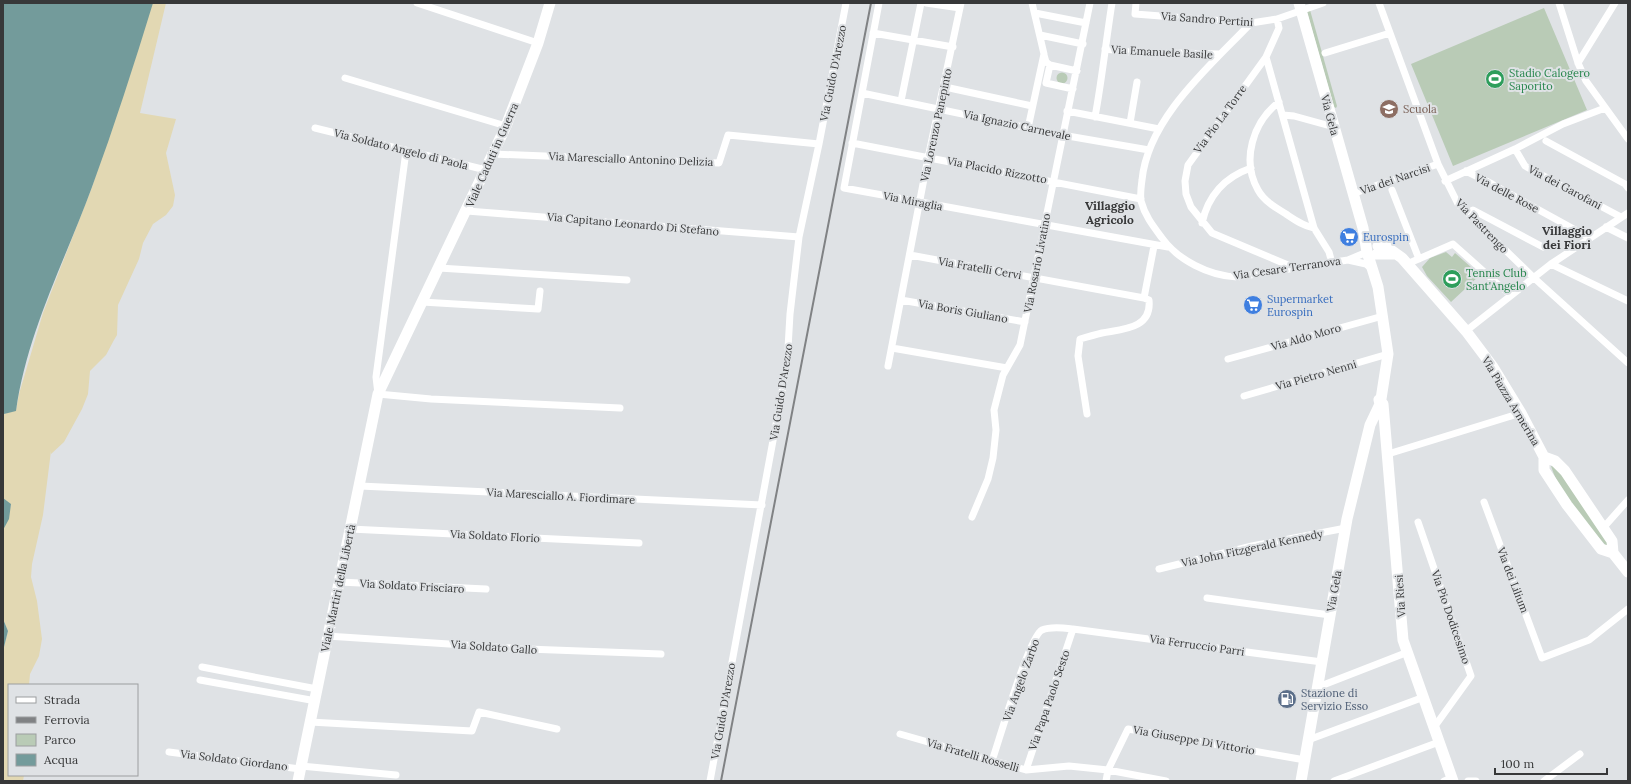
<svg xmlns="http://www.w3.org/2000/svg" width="1631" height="784" font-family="Lora,serif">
  <rect width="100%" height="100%" fill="#dfe2e5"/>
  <!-- green -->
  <path fill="#b9cbb6" d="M 1544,8 L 1587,110 L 1453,166 L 1411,64 Z
    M 1310,10 L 1337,106 L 1336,108 L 1334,107 L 1307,12 Z
    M1056.5 78a5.5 5.5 0 1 1 11 0a5.5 5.5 0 1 1-11 0Z
    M 1446,252 L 1452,257 L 1455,253 L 1480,275 L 1451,302 L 1427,276 L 1422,267 L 1430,258 Z
    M 1551,466 L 1557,467 L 1610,545 L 1608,548 C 1586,523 1561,498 1551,466 Z"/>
  <!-- sand -->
  <path fill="#e2d8b3" d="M 152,3 L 166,3 L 140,113 L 176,119 L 166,153 L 175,195 L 173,206 L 166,215 L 153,224 L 143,243 L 139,259 L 118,305 L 117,335 L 114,340 L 106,355 L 90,371 L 88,394 L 82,409 L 64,442 L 51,454 L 51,451 L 43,515 L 32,564 L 31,577 L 37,601 L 42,639 L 39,656 L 30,674 L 29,685 L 9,685 L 9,775 L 24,775 L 23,781 L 3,781 L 3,651 L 8,631 L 3,619 L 3,530 L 11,505 L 3,498 L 3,417 L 4,414 L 16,410 L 19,394 L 43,313 L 92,187 Z"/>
  <!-- water -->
  <path fill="#739b9b" d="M 3,3 L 153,3 C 134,65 114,127 92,187 C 65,261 27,332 16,411 L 4,414 L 3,417 Z
    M 3,498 L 11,504 L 9,519 L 3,530 Z
    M 3,619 L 8,631 L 3,651 Z"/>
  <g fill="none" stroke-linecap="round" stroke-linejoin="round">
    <!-- street -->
    <path stroke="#fff" stroke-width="7" d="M 417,3 L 538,43
      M 879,3 L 844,188 L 1168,247
      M 926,3 L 960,8
      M 1136,3 L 1135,14 L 1251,23 L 1277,19 L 1323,3
      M 1379,3 L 1438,164 L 1458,204 L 1533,277 L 1628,363
      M 1559,3 L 1578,63 L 1586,81 L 1628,139
      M 1035,13 L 1086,23
      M 1277,19 L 1279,28 L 1266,57 L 1188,165 L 1185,181 L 1186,194 L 1191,207 L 1212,233 L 1295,268
      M 1251,23 C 1210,66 1148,118 1142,180 C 1141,187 1140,194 1141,201 C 1145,216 1153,226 1162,238 C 1178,260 1209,276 1237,277 L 1348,260 L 1367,252
      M 873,33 L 953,47
      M 1040,35 L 1083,44
      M 1105,49 L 1130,52 L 1219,54
      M 1325,53 L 1390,33
      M 1044,55 L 1046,62 L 1050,65 L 1046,83 L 1073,89
      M 1266,57 L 1314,228 L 1329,252 L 1332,263
      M 1578,63 L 1615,3
      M 1050,65 L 1077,71
      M 345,78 L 506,126
      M 945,87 L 1032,106
      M 862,93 L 1062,135 L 1149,150
      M 901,101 L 921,3
      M 1279,102 C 1253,122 1241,160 1258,190 C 1264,201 1276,208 1286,214 C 1295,220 1303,226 1314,228
      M 1067,111 L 1159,129
      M 1283,115 L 1294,116 L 1334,127
      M 1095,117 C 1102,79 1106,41 1112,3
      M 1130,123 L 1137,82
      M 315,128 L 486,170
      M 1028,128 L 1044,54 L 1032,3
      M 1546,141 L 1625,184 L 1628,188
      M 852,143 L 1141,199
      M 1515,149 L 1525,166 L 1621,217
      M 406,151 L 376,377 L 378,394 L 431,399 L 620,408
      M 493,154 L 719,163 L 728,135 L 819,144
      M 1466,171 L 1492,184 L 1590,238
      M 1445,181 L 1515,149 L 1563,124 L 1605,108
      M 1392,190 L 1419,259
      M 1352,194 L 1438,164
      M 467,211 L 799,237
      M 1468,213 L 1473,210 L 1543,247
      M 1202,223 C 1208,196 1225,177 1251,168
      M 1606,227 L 1628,238
      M 910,255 L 1144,298 L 1149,300 C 1152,329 1122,329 1102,333 C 1094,335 1087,337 1080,339 L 1078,356 L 1087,414
      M 1348,260 L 1366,264 L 1372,269
      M 1407,264 L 1453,244 L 1510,295
      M 1551,264 L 1628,301
      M 439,268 L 627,280
      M 1144,298 L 1154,246
      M 901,300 L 1025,322
      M 422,302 L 538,309 L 540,291
      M 1466,331 L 1551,264 L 1628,213
      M 892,348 L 1007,368
      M 1228,359 L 1383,316
      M 888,366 L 928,158 L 961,3
      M 1244,396 L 1388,354
      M 1388,454 L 1521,413
      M 360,486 L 762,505
      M 1484,502 L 1542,658 L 1589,640 L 1628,609
      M 972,517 L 988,479 L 993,458 L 996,430 L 994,410 L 1003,375 L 1020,345 L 1090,3
      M 1418,522 L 1471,676 L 1435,726
      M 1604,527 L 1628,500
      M 350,529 L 639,543
      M 1159,569 L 1252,546 L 1346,528
      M 339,582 L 486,589
      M 1207,598 L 1330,615
      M 327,636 L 527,649 L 661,654
      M 202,667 L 317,689
      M 200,680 L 316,701
      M 1318,687 L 1408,652
      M 310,722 L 472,731 L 479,712 L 557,729
      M 900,734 L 1026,770 L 1069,766 L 1108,770 L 1166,781
      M 1308,740 L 1424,697
      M 169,752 L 300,769
      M 992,761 C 999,741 1029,636 1042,630 C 1051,626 1064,628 1073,629 L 1322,662
      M 301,766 L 396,775
      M 1026,770 L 1073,629
      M 710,781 L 787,365 L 790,314 L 799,237 L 819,144 L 846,3
      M 1106,781 L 1108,770 L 1128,729 L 1305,760
      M 1334,781 L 1439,742
      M 1444,781 L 1452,778
      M 1468,781 L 1476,781
      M 1544,781 L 1580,754"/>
    <!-- secondary -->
    <path stroke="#fff" stroke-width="11" d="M 1299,3 L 1363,228 L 1367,252 L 1378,287 L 1388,354 L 1381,399 L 1379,400 L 1380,404 L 1370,425 L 1347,519 L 1301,781
      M 1378,246 L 1388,248 L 1402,258 L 1466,331 L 1493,367 L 1521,413 L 1544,457 L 1544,470 L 1567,505 L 1601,549 L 1613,553 L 1628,572
      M 1377,254 L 1395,254
      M 1383,404 L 1403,640 L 1453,781
      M 1544,457 L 1555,461 L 1565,471 L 1612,541 L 1613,553
      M 298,781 L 378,394 L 506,126 L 538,43 L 550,3"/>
    <!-- rail -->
    <path stroke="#808284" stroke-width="2" d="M 721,781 L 871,3"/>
  </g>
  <!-- icons -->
  <defs>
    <symbol id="stadium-disc" viewBox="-11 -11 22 22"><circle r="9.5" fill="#2e9e5b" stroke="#dfe2e5"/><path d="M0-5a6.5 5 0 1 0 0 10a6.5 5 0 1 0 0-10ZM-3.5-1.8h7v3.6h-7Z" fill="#fff"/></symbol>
    <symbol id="school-disc" viewBox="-11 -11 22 22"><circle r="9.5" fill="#8d6e63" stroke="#dfe2e5"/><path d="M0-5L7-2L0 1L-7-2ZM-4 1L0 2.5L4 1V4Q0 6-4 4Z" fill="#fff"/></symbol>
    <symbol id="supermarket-disc" viewBox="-11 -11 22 22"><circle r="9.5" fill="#3f7fe0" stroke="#dfe2e5"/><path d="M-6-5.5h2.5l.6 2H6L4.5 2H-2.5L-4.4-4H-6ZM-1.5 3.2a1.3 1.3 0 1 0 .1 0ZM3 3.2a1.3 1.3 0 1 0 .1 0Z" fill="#fff"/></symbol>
    <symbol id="fuel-disc" viewBox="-11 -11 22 22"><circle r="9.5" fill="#5c6f8a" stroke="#dfe2e5"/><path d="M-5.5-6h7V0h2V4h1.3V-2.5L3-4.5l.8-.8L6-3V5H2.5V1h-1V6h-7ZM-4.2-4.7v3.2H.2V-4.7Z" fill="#fff"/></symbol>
  </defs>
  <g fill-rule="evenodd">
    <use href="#stadium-disc" x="1484" y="68" width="22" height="22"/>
    <use href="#school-disc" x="1378" y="98" width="22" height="22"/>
    <use href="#supermarket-disc" x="1338" y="226" width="22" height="22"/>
    <use href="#stadium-disc" x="1441" y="268" width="22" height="22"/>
    <use href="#supermarket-disc" x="1242" y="294" width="22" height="22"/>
    <use href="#fuel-disc" x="1276" y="688" width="22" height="22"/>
  </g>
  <g text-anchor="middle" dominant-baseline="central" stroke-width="4" stroke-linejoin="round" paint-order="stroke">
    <!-- street labels -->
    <g font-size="11" fill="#373839" stroke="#dfe2e5">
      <text transform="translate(1207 19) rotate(4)">Via Sandro Pertini</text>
      <text transform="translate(1162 52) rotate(3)">Via Emanuele Basile</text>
      <text transform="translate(833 73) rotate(-79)">Via Guido D'Arezzo</text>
      <text transform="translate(1330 115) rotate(75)">Via Gela</text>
      <text transform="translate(1220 119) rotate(-54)">Via Pio La Torre</text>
      <text transform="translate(936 125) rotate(-78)">Via Lorenzo Panepinto</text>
      <text transform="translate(1017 125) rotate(12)">Via Ignazio Carnevale</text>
      <text transform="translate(401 149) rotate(14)">Via Soldato Angelo di Paola</text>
      <text transform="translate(492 155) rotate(-66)">Viale Caduti in Guerra</text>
      <text transform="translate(631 159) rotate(2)">Via Maresciallo Antonino Delizia</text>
      <text transform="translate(997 170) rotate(11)">Via Placido Rizzotto</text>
      <text transform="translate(1395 179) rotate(-19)">Via dei Narcisi</text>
      <text transform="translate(1565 187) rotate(28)">Via dei Garofani</text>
      <text transform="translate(1507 193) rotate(28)">Via delle Rose</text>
      <text transform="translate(913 201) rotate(11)">Via Miraglia</text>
      <text transform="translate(633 224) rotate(5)">Via Capitano Leonardo Di Stefano</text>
      <text transform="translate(1482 226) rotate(46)">Via Pastrengo</text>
      <text transform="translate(1037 263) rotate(-79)">Via Rosario Livatino</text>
      <text transform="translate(980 268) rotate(10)">Via Fratelli Cervi</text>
      <text transform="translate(1287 268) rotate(-8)">Via Cesare Terranova</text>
      <text transform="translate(963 311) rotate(10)">Via Boris Giuliano</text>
      <text transform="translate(1306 337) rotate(-16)">Via Aldo Moro</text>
      <text transform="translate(1316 375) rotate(-16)">Via Pietro Nenni</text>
      <text transform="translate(781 392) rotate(-81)">Via Guido D'Arezzo</text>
      <text transform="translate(1511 401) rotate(59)">Via Piazza Armerina</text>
      <text transform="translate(561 496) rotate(3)">Via Maresciallo A. Fiordimare</text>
      <text transform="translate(495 536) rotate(3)">Via Soldato Florio</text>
      <text transform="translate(1252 548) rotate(-12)">Via John Fitzgerald Kennedy</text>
      <text transform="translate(1513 580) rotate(69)">Via dei Lilium</text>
      <text transform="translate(412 586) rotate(3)">Via Soldato Frisciaro</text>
      <text transform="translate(338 588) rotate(-78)">Viale Martiri della Libertà</text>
      <text transform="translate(1334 591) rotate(-80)">Via Gela</text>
      <text transform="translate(1400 596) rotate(-94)">Via Riesi</text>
      <text transform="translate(1451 617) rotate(71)">Via Pio Dodicesimo</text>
      <text transform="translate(1197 645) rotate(8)">Via Ferruccio Parri</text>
      <text transform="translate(494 647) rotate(4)">Via Soldato Gallo</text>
      <text transform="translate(1021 680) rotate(-70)">Via Angelo Zarbo</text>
      <text transform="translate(1049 700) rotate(-71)">Via Papa Paolo Sesto</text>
      <text transform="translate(723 711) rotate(-80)">Via Guido D'Arezzo</text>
      <text transform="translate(1194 740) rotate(10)">Via Giuseppe Di Vittorio</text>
      <text transform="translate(973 755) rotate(16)">Via Fratelli Rosselli</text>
      <text transform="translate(234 760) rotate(7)">Via Soldato Giordano</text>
    </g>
    <!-- leisure labels -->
    <g font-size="11" fill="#27864d" stroke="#dfe2e5" text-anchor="start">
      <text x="1509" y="73">Stadio Calogero<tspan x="1509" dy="13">Saporito</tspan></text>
      <text x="1466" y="273">Tennis Club<tspan x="1466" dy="13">Sant'Angelo</tspan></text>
    </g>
    <!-- education labels -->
    <g font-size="11" fill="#785e54" stroke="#dfe2e5" text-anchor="start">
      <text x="1403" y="109">Scuola</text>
    </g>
    <!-- shop labels -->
    <g font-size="11" fill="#366cbe" stroke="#dfe2e5" text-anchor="start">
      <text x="1363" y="237">Eurospin</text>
      <text x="1267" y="299">Supermarket<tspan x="1267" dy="13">Eurospin</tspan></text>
    </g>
    <!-- service labels -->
    <g font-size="11" fill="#4e5e75" stroke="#dfe2e5" text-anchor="start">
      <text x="1301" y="693">Stazione di<tspan x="1301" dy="13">Servizio Esso</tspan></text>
    </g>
    <!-- neighbourhood labels -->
    <g font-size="12" font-weight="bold" fill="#373839" stroke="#dfe2e5">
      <text x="1110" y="205">Villaggio<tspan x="1110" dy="14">Agricolo</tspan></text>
      <text x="1567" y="230">Villaggio<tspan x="1567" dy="14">dei Fiori</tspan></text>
    </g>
  </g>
  <!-- border -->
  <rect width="1631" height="784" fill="none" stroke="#373839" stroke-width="8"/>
  <!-- legend -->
  <rect x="8" y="684" width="130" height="92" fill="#dfe2e5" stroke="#9c9ea0"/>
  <rect x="16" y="697" width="20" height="6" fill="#ffffff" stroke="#9c9ea0"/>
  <text x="44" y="704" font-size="12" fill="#373839">Strada</text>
  <rect x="16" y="717" width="20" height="6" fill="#808284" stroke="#9c9ea0"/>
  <text x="44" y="724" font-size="12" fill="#373839">Ferrovia</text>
  <rect x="16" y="734" width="20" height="12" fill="#b9cbb6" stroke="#9c9ea0"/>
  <text x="44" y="744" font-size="12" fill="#373839">Parco</text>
  <rect x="16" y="754" width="20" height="12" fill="#739b9b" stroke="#9c9ea0"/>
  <text x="44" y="764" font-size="12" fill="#373839">Acqua</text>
  <!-- scale -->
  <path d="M1495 768v6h112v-6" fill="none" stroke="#373839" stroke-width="2"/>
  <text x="1501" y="768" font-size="12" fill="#373839" stroke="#dfe2e5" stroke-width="3" paint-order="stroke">100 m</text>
</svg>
